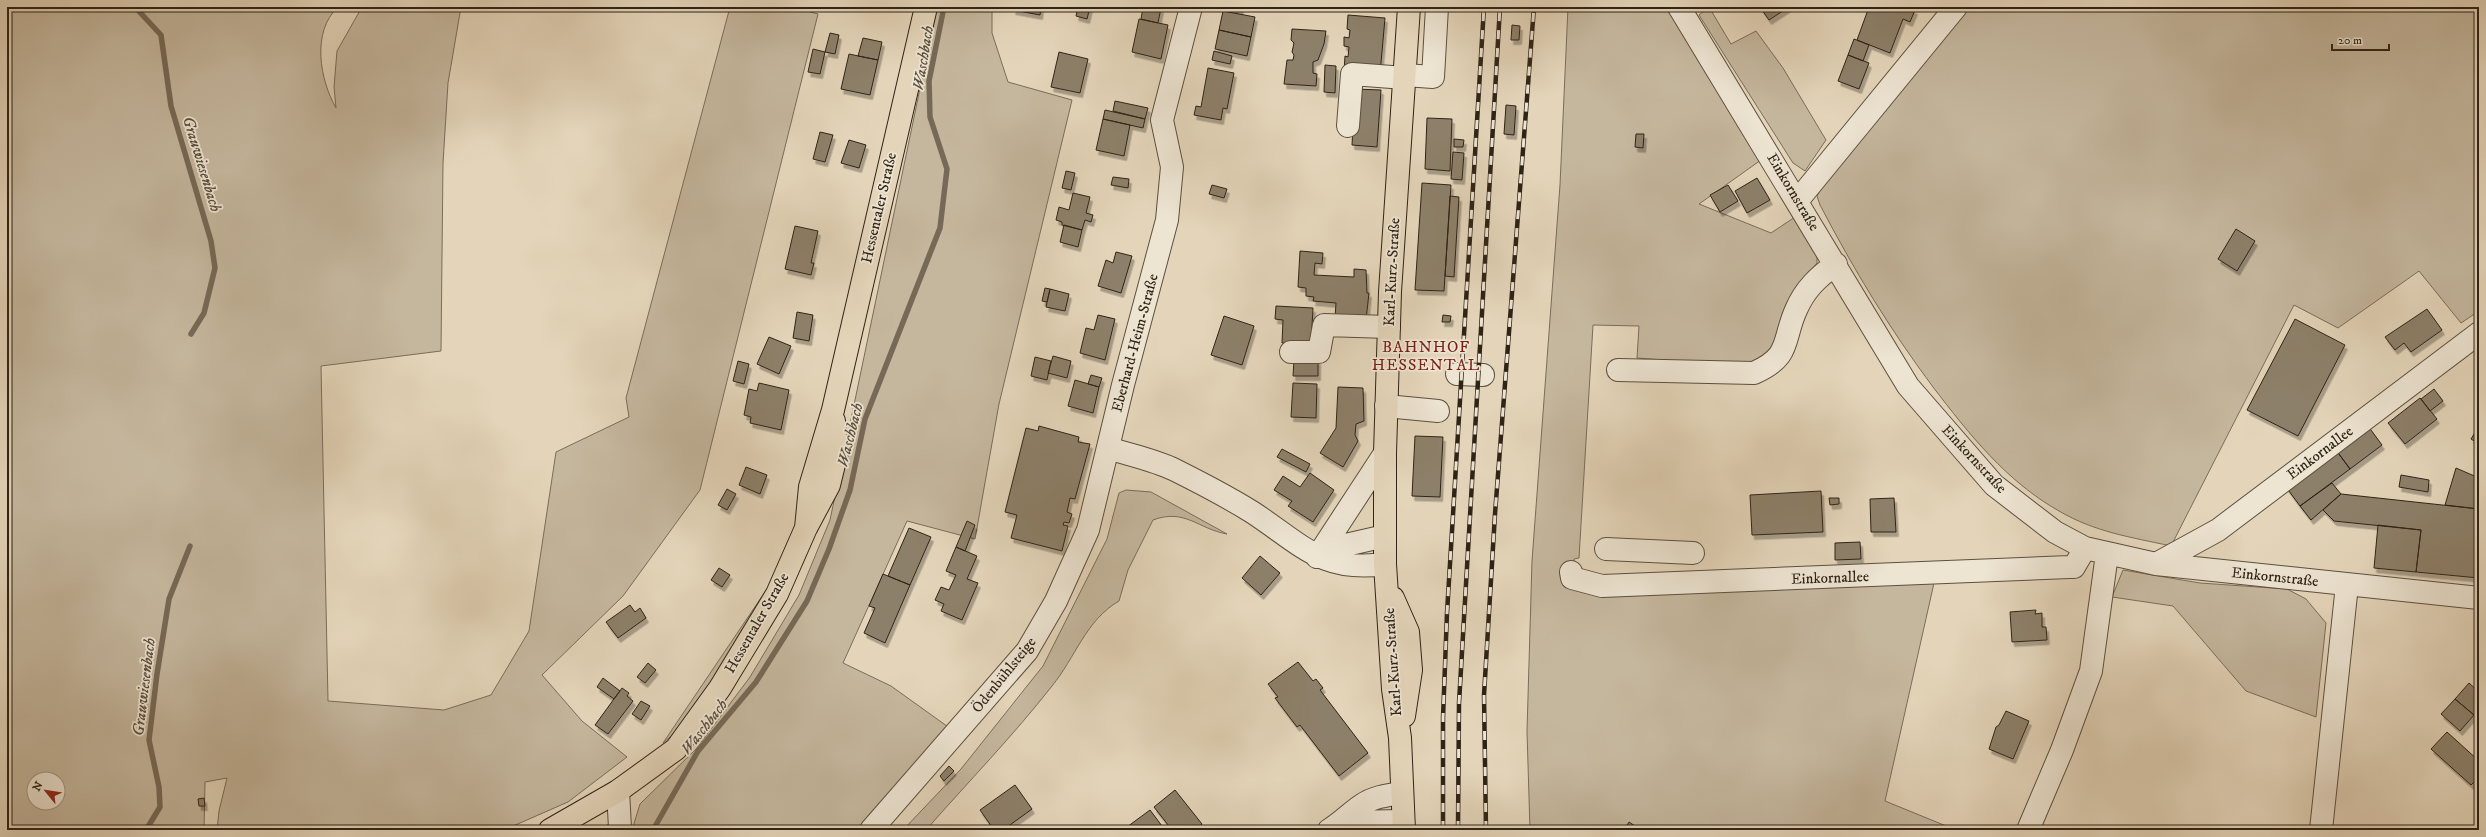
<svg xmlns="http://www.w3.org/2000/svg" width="2486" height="837" font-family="'IM FELL DW Pica',serif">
  <defs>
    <filter id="shadow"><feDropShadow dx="2.5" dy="4.5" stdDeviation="0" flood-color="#0004"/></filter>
  </defs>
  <rect width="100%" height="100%" fill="#e4d5ba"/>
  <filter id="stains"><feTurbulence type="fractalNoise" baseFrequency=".005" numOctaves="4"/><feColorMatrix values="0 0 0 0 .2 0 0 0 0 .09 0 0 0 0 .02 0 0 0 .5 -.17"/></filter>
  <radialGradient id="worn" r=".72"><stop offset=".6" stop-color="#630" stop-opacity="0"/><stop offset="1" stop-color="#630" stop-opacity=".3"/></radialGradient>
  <!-- green -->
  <path fill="#c5b79e" stroke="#7a6d5a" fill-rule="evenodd" d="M 7,7 L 338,7 C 311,32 320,80 336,108 L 334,87 L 337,51 L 362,7 L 461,7 L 448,83 L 443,163 L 441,351 L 321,366 L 328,701 L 444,710 L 491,695 L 529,631 L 556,452 L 629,417 L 626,398 L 730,7 L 792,7 L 818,14 L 700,490 L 623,596 L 542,675 L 582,721 L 627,757 L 568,802 L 504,830 L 217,830 L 219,811 L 227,778 L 205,782 L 204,830 L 7,830 ZM 34,779 L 58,779 L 58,803 L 34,803 Z
    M 937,7 L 992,7 L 992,33 L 1008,82 L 1072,100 L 999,404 L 975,539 L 907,521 L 843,663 L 891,686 L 951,729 L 859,830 L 632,830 L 640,804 L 696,749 L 750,677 L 799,595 L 830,520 Z
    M 1568,7 L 1670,7 L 1761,160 L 1699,204 L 1771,233 L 1795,217 L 1817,253 L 1817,263 L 1793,292 L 1784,313 L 1777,340 L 1771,352 L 1746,366 L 1637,358 L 1639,326 L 1593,325 L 1579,558 L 1574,559 L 1577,582 L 1934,583 L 1885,801 L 1956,830 L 1530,830 L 1527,731 L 1532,561 L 1560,185 Z
    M 1709,7 L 1731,44 L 1756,31 L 1783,68 L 1826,140 L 1805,171 L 1793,163 L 1699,15 Z
    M 1963,7 L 2479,7 L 2479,311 L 2461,323 L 2419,271 L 2338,328 L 2294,305 L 2171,546 C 2130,537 2095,532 2059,511 C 2006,481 1969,434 1933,387 C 1889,328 1854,270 1820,205 L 1817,196 L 1828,176 Z
    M 1126,490 L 1151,492 L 1227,534 C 1198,529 1185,508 1153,520 L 1128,570 L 1119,601 C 1086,620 1075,658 1052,686 C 1013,736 968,782 926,830 L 903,830 L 961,769 L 1043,666 L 1107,539 L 1119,493 Z
    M 2123,570 L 2200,583 L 2287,589 L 2306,599 L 2326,623 L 2316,717 L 2246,691 L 2173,606 L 2112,597 Z
    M 769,586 L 742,641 L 676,732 L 663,743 Z"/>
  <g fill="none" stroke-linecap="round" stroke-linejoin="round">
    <!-- stream -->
    <path stroke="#766957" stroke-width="5.5" d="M 135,7 L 161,35 L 171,106 L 211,241 L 215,268 L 204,313 L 191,334
      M 146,830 L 160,807 L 159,787 L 149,740 L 157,674 L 169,599 L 190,546
      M 653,830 L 698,751 L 756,682 L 807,601 L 829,549 L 850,490 L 865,419 L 940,228 L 947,169 L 930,117 L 929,81 L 944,7"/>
  </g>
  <!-- building -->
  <path fill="#8d806b" stroke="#2f2316" filter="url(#shadow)" d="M 1014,7 L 1041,7 L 1040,15 L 1013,10 Z
    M 1078,7 L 1090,7 L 1087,19 L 1076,16 Z
    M 1143,7 L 1161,8 L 1158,23 L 1141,19 Z
    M 1224,7 L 1241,7 L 1240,11 Z
    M 1760,7 L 1789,7 L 1769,20 Z
    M 1869,7 L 1908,7 L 1915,10 L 1910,22 L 1903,19 L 1890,53 L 1857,40 Z
    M 1223,11 L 1255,17 L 1251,37 L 1219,30 Z
    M 1348,15 L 1385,18 L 1380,74 L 1344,72 L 1345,56 L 1348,57 L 1349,47 L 1344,46 L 1344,37 L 1349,38 L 1350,30 L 1347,29 Z
    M 1139,19 L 1168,25 L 1161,59 L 1132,52 Z
    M 1512,25 L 1520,26 L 1519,40 L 1511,40 Z
    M 1292,29 L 1326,31 L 1324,44 L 1318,60 L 1313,62 L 1313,73 L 1317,74 L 1316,86 L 1284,84 L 1287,60 L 1293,60 L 1294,55 L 1292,52 L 1294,43 L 1291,40 Z
    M 1219,30 L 1251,37 L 1247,56 L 1215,49 Z
    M 830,33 L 839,35 L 835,54 L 825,52 Z
    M 863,38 L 882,42 L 878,60 L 858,56 Z
    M 1854,39 L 1869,45 L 1863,61 L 1848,55 Z
    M 813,49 L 825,52 L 820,74 L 808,72 Z
    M 1214,51 L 1232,56 L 1230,64 L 1212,60 Z
    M 1059,52 L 1088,59 L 1080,93 L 1051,87 Z
    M 849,54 L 878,60 L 870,95 L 841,89 Z
    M 1848,55 L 1869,63 L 1859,89 L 1838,81 Z
    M 1325,65 L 1336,66 L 1335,93 L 1324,92 Z
    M 1208,68 L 1234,73 L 1227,109 L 1223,108 L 1221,120 L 1194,115 L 1196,106 L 1201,107 Z
    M 1355,89 L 1381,90 L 1377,147 L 1352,145 Z
    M 1115,101 L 1148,108 L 1145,119 L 1113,111 Z
    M 1506,105 L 1516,106 L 1514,135 L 1504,134 Z
    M 1105,110 L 1145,119 L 1143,128 L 1103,119 Z
    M 1427,118 L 1452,119 L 1450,171 L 1425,169 Z
    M 1103,119 L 1130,125 L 1124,156 L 1096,150 Z
    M 820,132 L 833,135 L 825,162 L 813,159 Z
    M 1636,134 L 1644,134 L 1643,148 L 1635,147 Z
    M 1454,139 L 1464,140 L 1463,147 L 1454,147 Z
    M 849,140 L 866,145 L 859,168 L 841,163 Z
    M 1453,152 L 1464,153 L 1462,180 L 1451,179 Z
    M 1066,171 L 1075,173 L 1071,190 L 1062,188 Z
    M 1113,177 L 1129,179 L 1128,188 L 1111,185 Z
    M 1757,178 L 1770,200 L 1747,213 L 1735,191 Z
    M 1422,183 L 1451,185 L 1444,291 L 1415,290 Z
    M 1212,185 L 1227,189 L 1224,198 L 1209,194 Z
    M 1728,185 L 1738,201 L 1720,212 L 1710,195 Z
    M 1073,193 L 1090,197 L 1086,213 L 1093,215 L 1091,222 L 1085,220 L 1082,230 L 1062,225 L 1062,222 L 1056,220 L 1059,207 L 1069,210 Z
    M 1450,196 L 1459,197 L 1454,277 L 1445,276 Z
    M 1064,225 L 1082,230 L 1078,247 L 1060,242 Z
    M 795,226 L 818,231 L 811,263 L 814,263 L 811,275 L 785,269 Z
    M 2236,229 L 2255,241 L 2237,271 L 2218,259 Z
    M 1300,251 L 1323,253 L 1322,264 L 1315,263 L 1314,275 L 1354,277 L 1354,269 L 1366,270 L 1367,293 L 1369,293 L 1366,320 L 1335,318 L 1336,303 L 1313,301 L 1314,297 L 1306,296 L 1306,288 L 1298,287 Z
    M 1116,252 L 1132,256 L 1121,293 L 1098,286 L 1106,260 L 1113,263 Z
    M 1045,288 L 1050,289 L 1047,302 L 1042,301 Z
    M 1050,289 L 1069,294 L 1065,311 L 1046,307 Z
    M 1276,306 L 1313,308 L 1311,345 L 1282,343 L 1283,320 L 1275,319 Z
    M 2427,309 L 2442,330 L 2411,352 L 2404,343 L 2395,350 L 2385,337 Z
    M 797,312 L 813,315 L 809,341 L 793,338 Z
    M 1098,315 L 1115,319 L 1105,360 L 1080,353 L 1086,328 L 1094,330 Z
    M 1443,315 L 1451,316 L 1450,322 L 1442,322 Z
    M 1224,316 L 1254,326 L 1242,365 L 1211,355 Z
    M 2295,319 L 2345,345 L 2298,436 L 2247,410 Z
    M 769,337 L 791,346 L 779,374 L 757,364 Z
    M 1053,356 L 1071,361 L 1067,378 L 1048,373 Z
    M 1035,357 L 1051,361 L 1047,380 L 1031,376 Z
    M 1294,360 L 1318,360 L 1318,376 L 1293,376 Z
    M 738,361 L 749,364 L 744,384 L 733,381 Z
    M 1091,375 L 1102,378 L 1099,387 L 1088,384 Z
    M 1075,380 L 1099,387 L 1093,413 L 1068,406 Z
    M 759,383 L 789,390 L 781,430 L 750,423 L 751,417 L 744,415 L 749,389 L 757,391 Z
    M 1293,383 L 1317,384 L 1316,418 L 1291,417 Z
    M 1338,387 L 1363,388 L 1364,421 L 1356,424 L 1355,435 L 1358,441 L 1343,467 L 1320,453 L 1336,428 Z
    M 2434,389 L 2443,401 L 2430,411 L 2421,399 Z
    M 2420,398 L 2437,419 L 2405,444 L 2388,423 Z
    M 1039,426 L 1079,437 L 1078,442 L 1090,444 L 1075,499 L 1070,498 L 1067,512 L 1072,514 L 1069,523 L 1064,522 L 1063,525 L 1068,526 L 1062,551 L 1011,538 L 1017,515 L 1005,512 L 1026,428 L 1038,431 Z
    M 2368,426 L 2382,445 L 2350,469 L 2336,450 Z
    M 2479,426 L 2479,444 L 2471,439 Z
    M 1415,436 L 1443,437 L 1440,497 L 1412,496 Z
    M 1282,449 L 1310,464 L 1306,472 L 1277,457 Z
    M 2336,450 L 2350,469 L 2300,506 L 2286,487 Z
    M 746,467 L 767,475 L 760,494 L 739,485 Z
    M 2456,468 L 2479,478 L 2479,509 L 2445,505 Z
    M 1310,473 L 1334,490 L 1313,522 L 1288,506 L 1292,501 L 1274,490 L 1283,476 L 1300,487 Z
    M 2401,475 L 2429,480 L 2428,492 L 2399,487 Z
    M 2332,483 L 2341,494 L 2311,520 L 2300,506 Z
    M 727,489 L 736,494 L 727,510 L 718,505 Z
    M 1821,491 L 1823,532 L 1752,535 L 1750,495 Z
    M 2341,494 L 2479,509 L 2479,578 L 2416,572 L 2421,530 L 2334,521 L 2323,510 Z
    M 1829,498 L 1839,498 L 1839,504 L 1830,505 Z
    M 1894,498 L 1896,532 L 1871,532 L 1870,499 Z
    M 967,521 L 975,525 L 965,551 L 956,547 Z
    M 2378,525 L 2421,530 L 2416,572 L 2374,568 Z
    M 909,528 L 931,537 L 910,585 L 888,576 Z
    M 1860,542 L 1861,559 L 1835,560 L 1835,543 Z
    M 956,547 L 977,556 L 967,579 L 978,583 L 962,620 L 941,611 L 944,604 L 935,600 L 941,587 L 949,590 L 956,575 L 946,571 Z
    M 1260,556 L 1280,573 L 1261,595 L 1242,578 Z
    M 719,568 L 730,575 L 722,587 L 711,580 Z
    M 883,574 L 910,585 L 885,643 L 864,633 L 875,608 L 869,606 Z
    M 630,605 L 635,612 L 640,608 L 646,618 L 618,638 L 606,622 Z
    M 2036,610 L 2035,614 L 2042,613 L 2042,627 L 2046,627 L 2047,640 L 2012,642 L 2010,612 Z
    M 1298,662 L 1313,681 L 1316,679 L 1323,688 L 1320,690 L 1368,753 L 1339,776 L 1300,725 L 1297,727 L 1275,698 L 1278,697 L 1268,684 Z
    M 648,663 L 656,670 L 645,683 L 637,677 Z
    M 603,678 L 620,691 L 614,699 L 597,687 Z
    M 2469,683 L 2479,692 L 2479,710 L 2474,715 L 2455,699 Z
    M 622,688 L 629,693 L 627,696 L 633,701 L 608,734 L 595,725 Z
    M 2455,699 L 2474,715 L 2460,731 L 2441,714 Z
    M 641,701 L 650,706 L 641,720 L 632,714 Z
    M 2006,711 L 2029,721 L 2013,759 L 1989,749 L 1996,727 L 1999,725 Z
    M 2447,732 L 2479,761 L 2479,777 L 2471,785 L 2431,749 Z
    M 949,766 L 954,771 L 944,781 L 940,776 Z
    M 1015,785 L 1032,809 L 1003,830 L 994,830 L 980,810 Z
    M 1175,790 L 1202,824 L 1195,830 L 1172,830 L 1154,807 Z
    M 204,798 L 205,806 L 199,806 L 198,799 Z
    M 1150,810 L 1165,830 L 1130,830 L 1127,827 Z
    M 1629,822 L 1641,830 L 1624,830 Z"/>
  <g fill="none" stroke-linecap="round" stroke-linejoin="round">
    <defs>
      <path id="minor" d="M 1679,7 L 1908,386 L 1994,485 L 2055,532 L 2085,548 L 2156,564 L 2479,598
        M 1405,75 L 1433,77 L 1437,7
        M 1348,126 L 1352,74 L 1405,78
        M 1798,200 L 1956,7
        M 1291,352 L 1319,352 L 1324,325 L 1389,327
        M 1618,370 L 1754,373 C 1792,356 1782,341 1796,310 C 1805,289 1818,277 1836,264
        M 1457,374 L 1483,375
        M 1386,406 L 1438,411
        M 1108,448 C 1130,455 1155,460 1175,470 C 1201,483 1228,497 1252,512 C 1301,544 1322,573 1385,564
        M 1606,549 L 1693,553
        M 1317,557 L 1385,453
        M 1317,557 L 1337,547 L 1385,536
        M 2156,564 L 2218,530 L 2479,333
        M 1571,572 L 1572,578 L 1602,586 L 2070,567 L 2074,567 L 2085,548
        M 1342,822 L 1403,821
        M 618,830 L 620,828 L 618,791
        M 871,830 L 1027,651 L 1056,601 L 1088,530 L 1123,385 L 1167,220 L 1172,167 L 1162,120 L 1191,7
        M 1329,830 C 1341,823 1350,813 1362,805 C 1373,797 1388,795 1401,793
        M 2028,830 L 2062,750 L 2091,671 L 2107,554
        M 2321,830 L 2347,585"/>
      <path id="major" d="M 806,528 L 810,487 L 833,410 L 926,7
        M 1393,598 L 1408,632 L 1411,670 L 1404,716
        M 550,830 L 618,791 L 676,749 L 720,688 L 777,594 L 806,528 L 829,485 L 837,452 L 834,421
        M 1404,830 L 1400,738 L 1393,689 L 1385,564 L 1385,453 L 1390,292 L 1409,7"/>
    </defs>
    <!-- minor casing -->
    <use href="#minor" stroke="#5c503f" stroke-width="24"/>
    <!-- major casing -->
    <use href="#major" stroke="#2f2316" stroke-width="24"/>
    <!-- minor -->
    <use href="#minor" stroke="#ede4d2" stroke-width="22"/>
    <!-- major -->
    <use href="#major" stroke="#e4d5ba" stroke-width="22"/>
    <defs>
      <path id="rail" d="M 1443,830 L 1443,718 L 1447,613 L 1484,7
        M 1458,830 L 1459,703 L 1500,7
        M 1486,830 L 1484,695 L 1495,514 L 1534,7"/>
    </defs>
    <!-- rail casing -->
    <use href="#rail" stroke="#2f2316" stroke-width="4.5"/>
    <!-- rail -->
    <use href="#rail" stroke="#ede4d2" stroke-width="3" stroke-dasharray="9" stroke-linecap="butt"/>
  </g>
  <g text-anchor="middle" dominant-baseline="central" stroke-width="3.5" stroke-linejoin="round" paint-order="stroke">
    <!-- street labels -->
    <g font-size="15" fill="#2f2316" stroke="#ede4d2">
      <text transform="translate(1793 192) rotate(59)">Einkornstraße</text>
      <text transform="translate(879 208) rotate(-77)">Hessentaler Straße</text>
      <text transform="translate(1392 272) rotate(-87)">Karl-Kurz-Straße</text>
      <text transform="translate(1135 343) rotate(-75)">Eberhard-Heim-Straße</text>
      <text transform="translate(2320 453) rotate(-37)">Einkornallee</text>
      <text transform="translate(1974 459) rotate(47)">Einkornstraße</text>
      <text transform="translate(2275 577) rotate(6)">Einkornstraße</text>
      <text transform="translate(1830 578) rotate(-2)">Einkornallee</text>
      <text transform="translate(757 623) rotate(-60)">Hessentaler Straße</text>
      <text transform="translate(1393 662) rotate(-94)">Karl-Kurz-Straße</text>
      <text transform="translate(1004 675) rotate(-51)">Ödenbühlsteige</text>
    </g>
    <!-- water labels -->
    <g font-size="16" font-style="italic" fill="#594c3c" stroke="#ede4d2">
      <text transform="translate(923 58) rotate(-81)">Waschbach</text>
      <text transform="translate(202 164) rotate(73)">Grauwiesenbach</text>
      <text transform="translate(850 435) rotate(-76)">Waschbach</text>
      <text transform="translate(144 687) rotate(-83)">Grauwiesenbach</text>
      <text transform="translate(704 727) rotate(-52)">Waschbach</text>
    </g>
    <!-- neighbourhood labels -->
    <g font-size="16" letter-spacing="1" fill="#7a1f14" stroke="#ede4d2">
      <text x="1426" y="347">BAHNHOF<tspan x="1426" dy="18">HESSENTAL</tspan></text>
    </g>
  </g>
  <!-- margin -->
  <rect width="2486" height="837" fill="none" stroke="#e4d5ba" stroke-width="24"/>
  <rect x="8" y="8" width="2470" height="821" fill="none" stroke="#2f2316" stroke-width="2"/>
  <rect x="12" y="12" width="2462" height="813" fill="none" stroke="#2f2316"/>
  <!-- north arrow -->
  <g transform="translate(46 791) rotate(300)"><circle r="19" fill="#ede4d2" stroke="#a19787"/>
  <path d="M0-3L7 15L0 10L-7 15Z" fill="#8f2418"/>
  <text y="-6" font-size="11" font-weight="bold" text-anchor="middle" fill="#2f2316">N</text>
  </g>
  <!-- scale -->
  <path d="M2332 44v6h57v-6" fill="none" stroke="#2f2316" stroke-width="2"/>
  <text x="2338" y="44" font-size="12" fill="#2f2316" stroke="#ede4d2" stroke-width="3" paint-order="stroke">20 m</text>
  <rect width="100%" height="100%" filter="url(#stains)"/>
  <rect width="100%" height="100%" fill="url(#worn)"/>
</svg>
